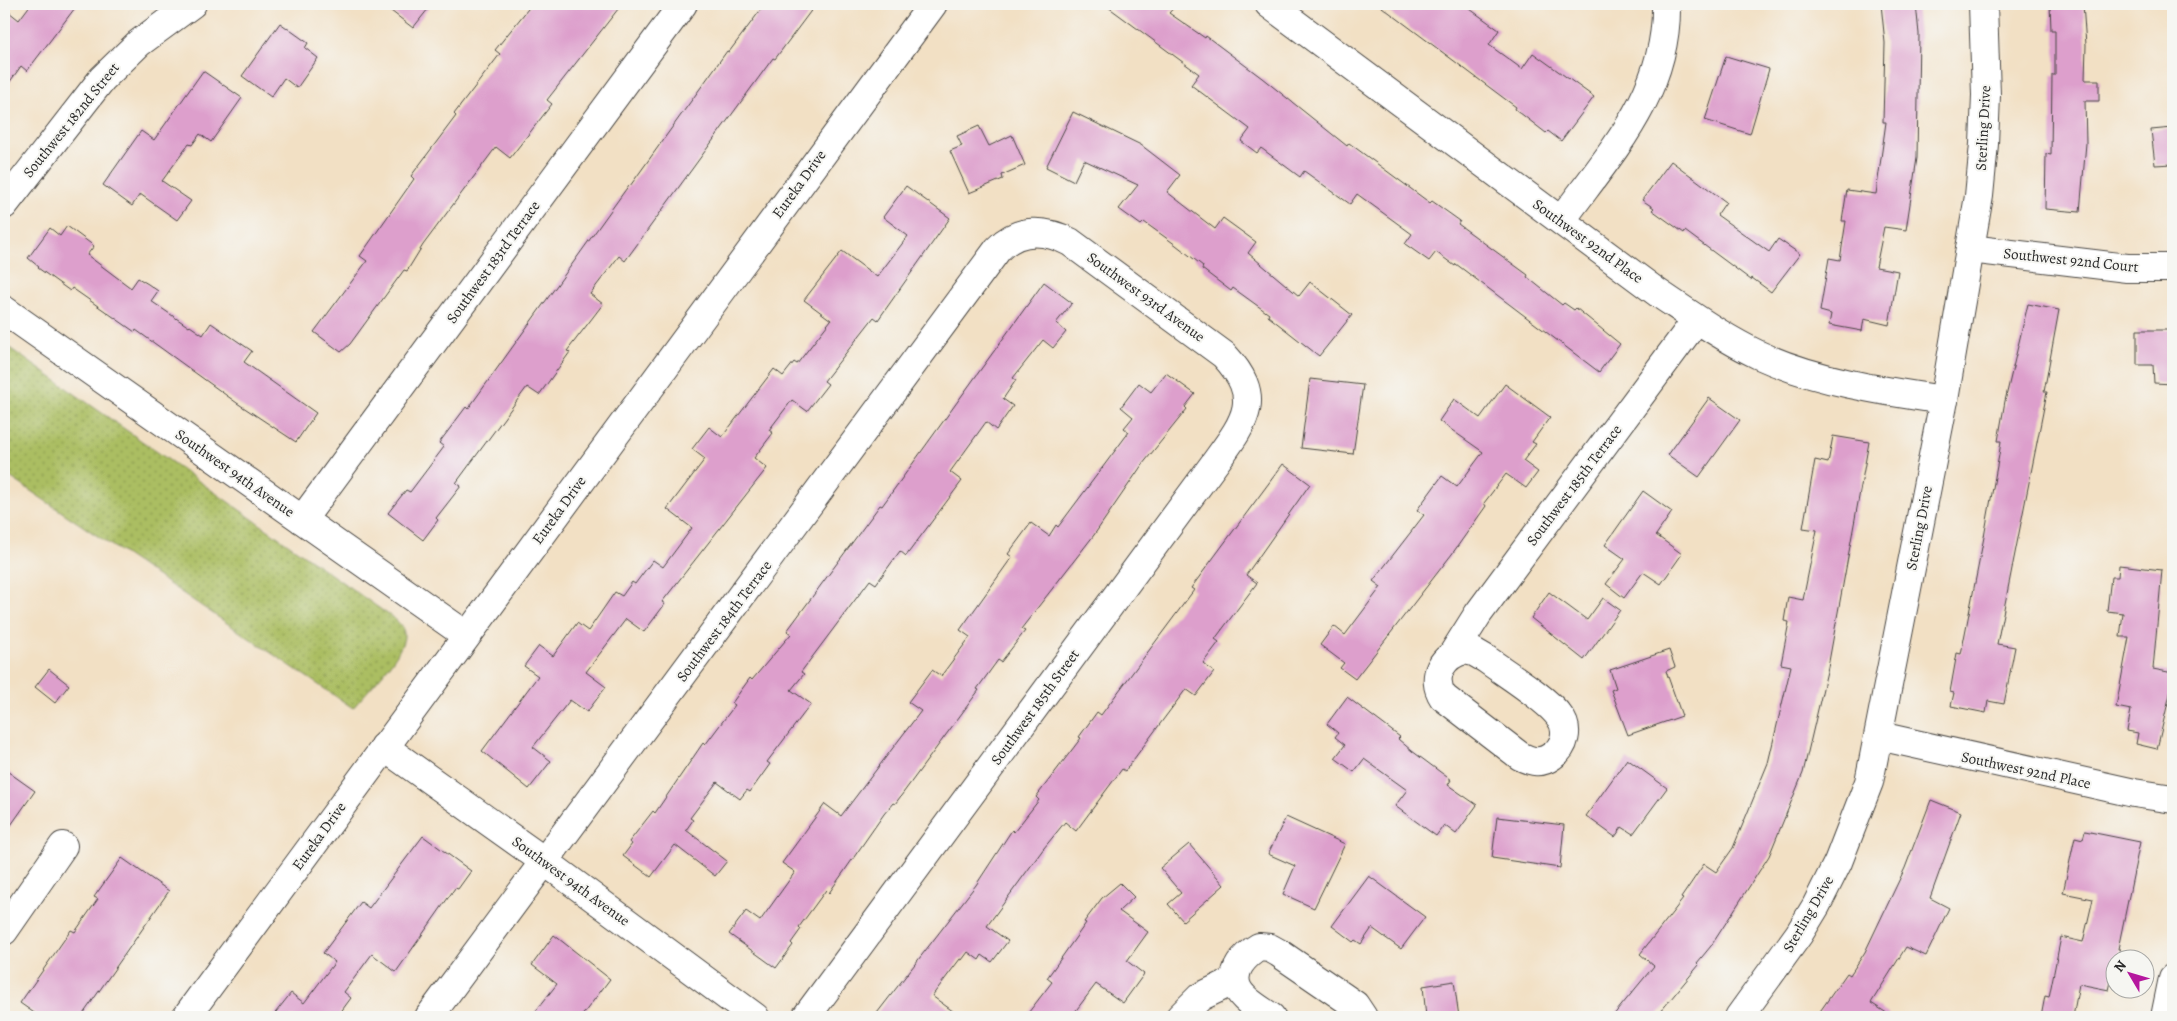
<svg xmlns="http://www.w3.org/2000/svg" width="2177" height="1021" font-family="Alegreya,serif">
  <defs>
    <pattern id="grass-dots" width="8" height="8" patternUnits="userSpaceOnUse" patternTransform="scale(1.25)"><rect width="8" height="8" fill="#abbe62"/><path d="M2 2h.1M6 6h.1" fill="none" stroke="#8b9b51" stroke-width="1.8" stroke-linecap="round"/></pattern>
  </defs>
  <rect width="100%" height="100%" fill="#f6f6f2"/>
  <filter id="ink" filterUnits="userSpaceOnUse"><feTurbulence type="fractalNoise" baseFrequency=".02" numOctaves="2"/><feDisplacementMap in="SourceGraphic" scale="10" xChannelSelector="R" yChannelSelector="G"/><feConvolveMatrix kernelMatrix="1 2 1 2 8 2 1 2 1" color-interpolation-filters="sRGB"/></filter>
  <filter id="wash" filterUnits="userSpaceOnUse"><feTurbulence type="fractalNoise" baseFrequency=".0096" numOctaves="4" result="noise"/><feDisplacementMap in="SourceGraphic" scale="20" xChannelSelector="R" yChannelSelector="G"/><feGaussianBlur stdDeviation="1.12" result="paint"/><feColorMatrix in="noise" values="0 0 0 0 0 0 0 0 0 0 0 0 0 0 0 0 0 1.4 0 .05"/><feComposite in="paint" operator="in"/></filter>
  <g filter="url(#wash)">
    <rect width="100%" height="100%" fill="#f2e0c4"/>
    <!-- grass -->
    <path fill="url(#grass-dots)" stroke="#6b7446" d="M 4,344 L 396,620 C 400,624 404,629 404,634 C 406,653 365,693 353,708 L 4,473 Z"/>
    <g id="blocks">
      <!-- building -->
      <path fill="#dd9fcc" d="M 31,4 L 78,4 L 27,71 L 21,66 L 4,90 L 4,8 L 19,20 Z
        M 382,4 L 432,4 L 413,28 Z
        M 532,4 L 622,4 L 547,100 L 552,104 L 510,158 L 496,147 L 423,245 L 407,271 L 404,270 L 350,344 L 341,352 L 314,332 L 367,261 L 360,256 L 414,179 L 411,176 L 456,116 L 454,114 L 500,54 L 495,50 Z
        M 765,4 L 816,4 L 775,59 L 773,58 L 625,261 L 619,256 L 590,294 L 603,304 L 567,351 L 570,352 L 539,395 L 527,387 L 456,483 L 461,486 L 436,518 L 438,520 L 423,540 L 388,513 L 406,490 L 410,492 L 444,447 L 439,443 L 466,407 L 468,409 L 629,185 L 630,186 L 727,51 L 729,52 Z
        M 1104,4 L 1177,4 L 1169,13 L 1205,38 L 1206,36 L 1262,78 L 1347,146 L 1349,143 L 1430,203 L 1432,201 L 1460,221 L 1458,224 L 1528,275 L 1527,277 L 1562,305 L 1564,303 L 1574,310 L 1576,308 L 1620,344 L 1599,372 L 1456,264 L 1455,266 L 1436,252 L 1429,261 L 1405,244 L 1412,234 L 1357,194 L 1350,204 L 1304,171 L 1300,177 L 1261,148 L 1257,153 L 1241,141 L 1250,129 L 1191,85 L 1199,74 Z
        M 1378,4 L 1463,4 L 1499,30 L 1489,45 L 1522,69 L 1533,53 L 1594,97 L 1561,141 L 1548,131 L 1546,133 L 1515,109 L 1516,107 L 1505,99 Z
        M 1881,4 L 1916,4 L 1919,34 L 1917,158 L 1906,230 L 1884,227 L 1876,267 L 1898,271 L 1889,325 L 1864,319 L 1862,331 L 1829,325 L 1831,314 L 1820,311 L 1829,258 L 1840,260 L 1846,221 L 1842,221 L 1847,190 L 1876,194 L 1886,122 L 1883,122 L 1885,43 Z
        M 2050,4 L 2083,4 L 2086,45 L 2085,80 L 2099,80 L 2099,101 L 2085,101 L 2086,143 L 2080,212 L 2045,209 L 2046,154 L 2051,155 L 2052,75 L 2055,75 L 2055,30 L 2051,30 Z
        M 280,23 L 308,43 L 305,48 L 318,58 L 297,88 L 284,78 L 271,97 L 242,76 Z
        M 1726,56 L 1769,69 L 1750,134 L 1705,120 Z
        M 203,71 L 242,98 L 211,142 L 200,134 L 192,145 L 189,144 L 162,181 L 191,201 L 177,220 L 140,194 L 132,206 L 103,185 L 141,131 L 154,140 Z
        M 1073,112 L 1141,145 L 1180,175 L 1167,192 L 1215,229 L 1223,218 L 1256,242 L 1248,253 L 1299,296 L 1310,282 L 1352,315 L 1319,356 L 1268,316 L 1269,314 L 1233,288 L 1231,291 L 1202,269 L 1203,266 L 1176,245 L 1144,222 L 1141,225 L 1119,209 L 1138,185 L 1084,160 L 1074,181 L 1046,167 Z
        M 979,126 L 989,146 L 1012,135 L 1025,165 L 1002,175 L 1003,179 L 969,193 L 950,151 L 962,146 L 957,136 Z
        M 2173,128 L 2173,164 L 2155,165 L 2151,130 Z
        M 1671,161 L 1726,202 L 1717,215 L 1769,252 L 1778,239 L 1800,254 L 1771,292 L 1752,278 L 1751,280 L 1685,231 L 1684,233 L 1652,210 L 1654,208 L 1642,200 Z
        M 906,186 L 950,218 L 878,320 L 874,317 L 824,381 L 828,384 L 807,411 L 792,400 L 769,430 L 773,433 L 754,458 L 767,468 L 662,602 L 665,604 L 644,632 L 626,619 L 586,672 L 606,687 L 587,712 L 570,700 L 533,747 L 551,761 L 529,789 L 482,751 L 538,676 L 524,666 L 539,646 L 553,656 L 577,623 L 588,631 L 615,592 L 622,596 L 632,582 L 635,584 L 653,560 L 663,567 L 692,528 L 667,509 L 705,459 L 692,449 L 709,427 L 722,437 L 774,369 L 783,376 L 794,362 L 797,364 L 831,320 L 804,300 L 842,251 L 877,277 L 908,236 L 883,217 Z
        M 67,226 L 94,246 L 87,255 L 131,288 L 138,278 L 148,284 L 158,291 L 151,301 L 189,327 L 190,326 L 203,335 L 211,323 L 252,351 L 244,362 L 316,413 L 296,442 L 237,403 L 136,330 L 135,332 L 72,288 L 70,291 L 38,268 L 39,267 L 28,258 L 50,228 L 60,236 Z
        M 1044,282 L 1072,303 L 1056,323 L 1066,332 L 1053,348 L 1043,340 L 1013,378 L 1016,380 L 1003,399 L 1013,406 L 996,430 L 986,422 L 950,472 L 962,481 L 906,556 L 900,551 L 876,584 L 870,580 L 801,672 L 804,674 L 791,690 L 811,704 L 767,762 L 770,764 L 750,792 L 747,790 L 740,799 L 717,782 L 690,818 L 693,820 L 686,830 L 727,861 L 715,876 L 675,845 L 651,877 L 623,856 L 632,844 L 629,842 L 653,811 L 655,813 L 703,743 L 705,745 L 735,705 L 732,703 L 750,678 L 752,680 L 791,634 L 787,631 L 880,505 L 882,506 Z
        M 2028,304 L 2059,310 L 2044,392 L 2047,392 L 1997,644 L 2015,647 L 2004,704 L 1988,701 L 1986,713 L 1951,706 L 1954,693 L 1950,692 L 1957,653 L 1961,654 L 1984,537 L 1999,455 L 2001,441 L 1998,441 L 2005,401 Z
        M 2137,330 L 2173,330 L 2173,384 L 2154,383 L 2153,365 L 2137,365 Z
        M 1166,373 L 1195,394 L 1185,407 L 1187,409 L 1142,465 L 1094,535 L 1021,629 L 1025,631 L 1001,662 L 998,660 L 977,689 L 979,690 L 895,804 L 893,803 L 884,814 L 829,893 L 826,890 L 799,927 L 801,929 L 791,943 L 793,945 L 776,968 L 729,934 L 746,911 L 760,921 L 795,872 L 782,863 L 825,804 L 841,816 L 921,711 L 908,702 L 932,670 L 941,676 L 970,637 L 960,630 L 1012,557 L 1008,554 L 1031,523 L 1049,536 L 1056,525 L 1058,527 L 1129,432 L 1124,428 L 1133,417 L 1121,407 L 1139,383 L 1151,392 Z
        M 1310,379 L 1363,385 L 1353,454 L 1301,448 Z
        M 1505,384 L 1550,417 L 1532,442 L 1536,444 L 1523,461 L 1538,472 L 1526,488 L 1506,474 L 1484,503 L 1486,506 L 1452,554 L 1355,679 L 1340,668 L 1344,663 L 1320,645 L 1334,626 L 1345,635 L 1381,587 L 1373,581 L 1424,515 L 1417,510 L 1442,476 L 1457,487 L 1483,452 L 1439,421 L 1454,399 L 1480,418 Z
        M 1709,398 L 1740,420 L 1699,477 L 1668,455 Z
        M 1833,436 L 1869,442 L 1828,667 L 1803,773 L 1769,856 L 1711,946 L 1697,963 L 1699,965 L 1656,1017 L 1612,1017 L 1654,966 L 1640,954 L 1683,899 L 1681,898 L 1704,864 L 1716,872 L 1733,848 L 1768,763 L 1791,666 L 1781,664 L 1789,622 L 1784,621 L 1788,597 L 1803,600 L 1817,530 L 1803,528 L 1813,471 L 1815,460 L 1828,463 Z
        M 1283,464 L 1310,484 L 1246,575 L 1257,583 L 1215,639 L 1219,642 L 1203,663 L 1214,672 L 1196,696 L 1186,689 L 1125,771 L 1122,769 L 1076,831 L 1065,822 L 1044,848 L 987,926 L 1008,941 L 992,962 L 982,955 L 979,960 L 968,952 L 962,960 L 960,959 L 932,996 L 961,1017 L 874,1017 L 976,885 L 1012,830 L 1014,832 L 1039,800 L 1036,797 L 1081,738 L 1079,737 L 1097,712 L 1101,715 L 1194,590 L 1191,588 Z
        M 1643,491 L 1672,512 L 1656,535 L 1682,554 L 1661,584 L 1643,572 L 1624,598 L 1606,584 L 1625,559 L 1605,545 Z
        M 2119,565 L 2162,570 L 2153,669 L 2173,673 L 2173,681 L 2157,749 L 2136,744 L 2138,733 L 2127,731 L 2131,710 L 2116,707 L 2129,637 L 2120,637 L 2123,613 L 2107,611 L 2111,577 L 2118,577 Z
        M 1549,592 L 1587,620 L 1603,598 L 1620,610 L 1584,660 L 1531,618 Z
        M 1669,650 L 1675,667 L 1666,671 L 1682,716 L 1628,735 L 1611,690 L 1616,688 L 1610,670 Z
        M 49,669 L 69,685 L 55,703 L 35,687 Z
        M 1347,697 L 1400,737 L 1398,739 L 1412,751 L 1451,780 L 1448,785 L 1477,805 L 1456,834 L 1444,825 L 1436,836 L 1395,806 L 1407,790 L 1364,759 L 1354,772 L 1335,758 L 1345,745 L 1335,737 L 1338,733 L 1327,724 Z
        M 1627,759 L 1667,788 L 1633,834 L 1622,827 L 1615,837 L 1586,816 Z
        M 4,769 L 35,791 L 4,835 Z
        M 1931,800 L 1961,812 L 1930,898 L 1949,908 L 1926,956 L 1906,947 L 1871,1003 L 1893,1017 L 1816,1017 L 1847,973 L 1850,975 L 1865,952 L 1905,868 Z
        M 1286,817 L 1345,844 L 1314,908 L 1283,894 L 1295,866 L 1268,854 Z
        M 1497,817 L 1564,825 L 1560,868 L 1492,858 Z
        M 2085,831 L 2140,842 L 2118,949 L 2120,949 L 2118,958 L 2114,958 L 2114,979 L 2112,978 L 2109,990 L 2079,984 L 2073,1017 L 2041,1017 L 2045,996 L 2049,997 L 2061,937 L 2083,942 L 2093,899 L 2063,893 L 2075,837 L 2083,839 Z
        M 423,836 L 471,871 L 458,889 L 455,888 L 396,972 L 372,954 L 344,992 L 351,998 L 337,1017 L 272,1017 L 291,993 L 304,1003 L 335,962 L 323,953 L 361,902 L 369,908 Z
        M 1189,844 L 1224,885 L 1183,921 L 1168,904 L 1181,893 L 1160,868 Z
        M 122,858 L 169,891 L 81,1017 L 40,1017 L 20,1003 L 71,930 L 75,932 L 98,899 L 94,897 Z
        M 1369,876 L 1425,917 L 1401,949 L 1372,928 L 1361,944 L 1355,940 L 1353,942 L 1332,926 Z
        M 1120,883 L 1134,897 L 1119,911 L 1148,932 L 1127,961 L 1144,974 L 1123,1003 L 1096,984 L 1071,1017 L 1025,1017 L 1052,982 L 1047,978 L 1086,923 L 1084,922 L 1102,898 Z
        M 554,935 L 610,979 L 581,1017 L 531,1017 L 557,984 L 532,965 Z
        M 1454,981 L 1459,1017 L 1426,1017 L 1423,986 Z"/>
    </g>
  </g>
  <g filter="url(#ink)">
    <use href="#blocks" fill-opacity="0" stroke="#494642" stroke-width="1"/>
    <g fill="none" stroke-linecap="round" stroke-linejoin="round">
      <defs>
        <path id="minor" d="M 1269,4 L 1658,293 C 1691,315 1723,338 1759,355 C 1816,381 1882,391 1944,400
          M 4,205 L 102,79 L 139,43 L 192,4
          M 1561,221 C 1610,153 1668,93 1666,4
          M 1970,249 L 2127,268 L 2173,268
          M 4,310 L 466,635
          M 302,520 L 683,4
          M 1465,650 L 1474,652 L 1486,659 C 1505,673 1546,698 1559,716 C 1570,729 1565,747 1552,756 C 1541,764 1532,762 1520,756 L 1443,697 C 1430,677 1442,655 1465,650 Z
          M 1454,652 L 1478,614 L 1697,319
          M 1879,736 L 2134,793 L 2173,799
          M 384,747 L 544,861 L 755,1017
          M 4,931 L 63,846
          M 429,1017 L 998,249 C 1018,228 1045,229 1070,242 L 1224,355 C 1263,397 1247,419 1217,460 L 806,1017
          M 1180,1017 L 1200,997 L 1235,980
          M 1271,1017 C 1260,1009 1244,1001 1238,989 C 1229,971 1245,955 1259,947 L 1270,948 L 1279,953 L 1355,1005 L 1363,1017
          M 2165,1017 L 2173,978"/>
        <path id="tertiary" d="M 1739,1017 L 1799,934 L 1816,906 L 1838,862 L 1869,782 L 1944,400 L 1979,196 L 1984,144 L 1986,95 L 1983,4"/>
        <path id="secondary" d="M 186,1017 L 933,4"/>
      </defs>
      <!-- minor casing -->
      <use href="#minor" stroke="#494642" stroke-width="30"/>
      <!-- tertiary casing -->
      <use href="#tertiary" stroke="#494642" stroke-width="30"/>
      <!-- secondary casing -->
      <use href="#secondary" stroke="#494642" stroke-width="30"/>
      <!-- minor -->
      <use href="#minor" stroke="#fff" stroke-width="28"/>
      <!-- tertiary -->
      <use href="#tertiary" stroke="#fff" stroke-width="28"/>
      <!-- secondary -->
      <use href="#secondary" stroke="#fff" stroke-width="28"/>
    </g>
  </g>
  <g text-anchor="middle" dominant-baseline="central" stroke-width="4" stroke-linejoin="round" paint-order="stroke">
    <!-- street labels -->
    <g font-size="15" fill="#2b2b2b" stroke="#f6f6f2">
      <text transform="translate(71 120) rotate(-51)">Southwest 182nd Street</text>
      <text transform="translate(1983 128) rotate(-87)">Sterling Drive</text>
      <text transform="translate(799 184) rotate(-54)">Eureka Drive</text>
      <text transform="translate(1588 241) rotate(36)">Southwest 92nd Place</text>
      <text transform="translate(2071 260) rotate(6)">Southwest 92nd Court</text>
      <text transform="translate(493 262) rotate(-54)">Southwest 183rd Terrace</text>
      <text transform="translate(1146 297) rotate(36)">Southwest 93rd Avenue</text>
      <text transform="translate(235 473) rotate(35)">Southwest 94th Avenue</text>
      <text transform="translate(1574 485) rotate(-53)">Southwest 185th Terrace</text>
      <text transform="translate(559 510) rotate(-54)">Eureka Drive</text>
      <text transform="translate(1919 528) rotate(-79)">Sterling Drive</text>
      <text transform="translate(724 621) rotate(-53)">Southwest 184th Terrace</text>
      <text transform="translate(1035 707) rotate(-54)">Southwest 185th Street</text>
      <text transform="translate(2026 770) rotate(12)">Southwest 92nd Place</text>
      <text transform="translate(319 836) rotate(-54)">Eureka Drive</text>
      <text transform="translate(571 881) rotate(36)">Southwest 94th Avenue</text>
      <text transform="translate(1808 914) rotate(-60)">Sterling Drive</text>
    </g>
  </g>
  <!-- margin -->
  <rect width="2177" height="1021" fill="none" stroke="#f6f6f2" stroke-width="20"/>
  <!-- north arrow -->
  <g transform="translate(2130 974) rotate(308)"><circle r="24" fill="#f6f6f2" stroke="#a5a5a2"/>
  <path d="M0-4L9 19L0 12L-9 19Z" fill="#b5179e"/>
  <text y="-8" font-size="14" font-weight="bold" text-anchor="middle" fill="#2b2b2b">N</text>
  </g>
</svg>
